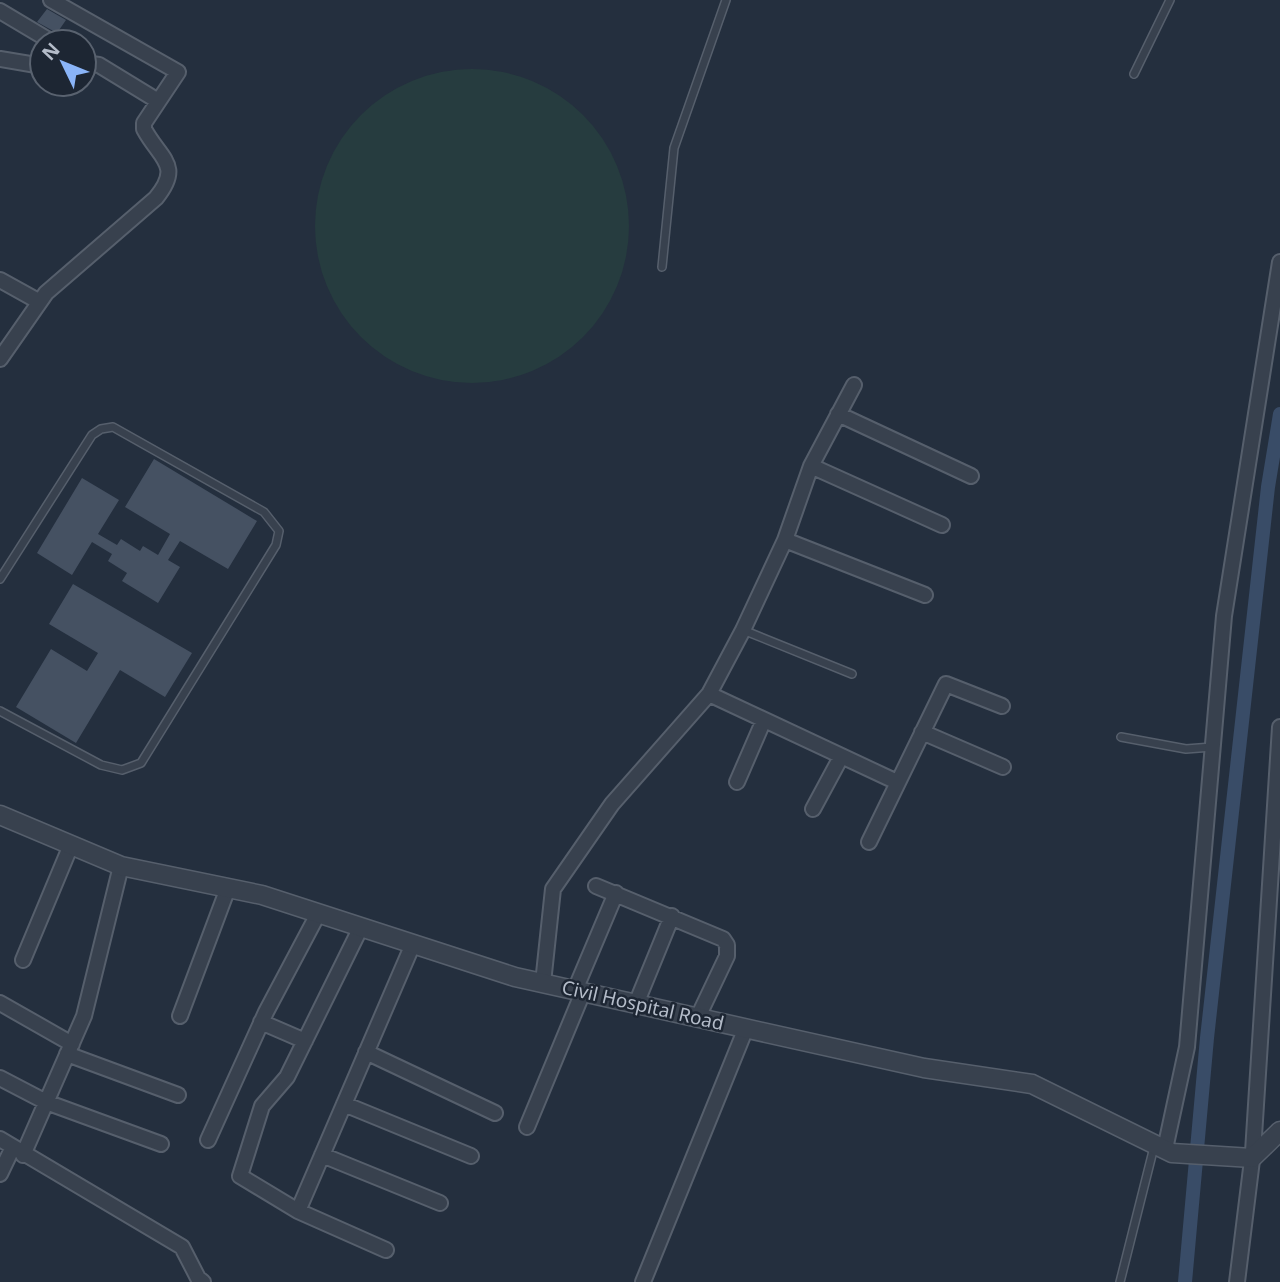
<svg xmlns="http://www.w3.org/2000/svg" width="1280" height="1282" font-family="'Noto Sans',sans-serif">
  <rect width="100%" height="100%" fill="#242f3e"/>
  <!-- park -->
  <path fill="#263c3f" d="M315 226a157 157 0 1 1 314 0a157 157 0 1 1-314 0Z"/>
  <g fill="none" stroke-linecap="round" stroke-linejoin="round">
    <!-- canal -->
    <path stroke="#394c67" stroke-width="14" d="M 1185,1282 L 1207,1038 L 1268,487 L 1280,414"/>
  </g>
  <!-- building -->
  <path fill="#455162" d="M 47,9 L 66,20 L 57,33 L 37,22 Z
    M 154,459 L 257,521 L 228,569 L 180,541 L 168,560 L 180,567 L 158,603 L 122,581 L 127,573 L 108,561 L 112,554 L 92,542 L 72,575 L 37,553 L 82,478 L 119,500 L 98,534 L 117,545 L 121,539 L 140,551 L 143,546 L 158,555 L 170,534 L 125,507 Z
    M 73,584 L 192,653 L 165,697 L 120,670 L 76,743 L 16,707 L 51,649 L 87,671 L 98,653 L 49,624 Z"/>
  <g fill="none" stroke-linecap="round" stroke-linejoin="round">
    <defs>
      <path id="service" d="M 1134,74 L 1170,0
        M 662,267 L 674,148 L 726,0
        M 0,579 L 92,435 L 101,429 L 113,427 L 264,512 L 279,531 L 276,545 L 141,763 L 122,770 L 101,765 L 0,711
        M 743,630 L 852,674
        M 1121,737 L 1186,749 L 1212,747
        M 1120,1282 L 1154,1147"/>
      <path id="minor" d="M 0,11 L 52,42
        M 0,59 L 42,66
        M 84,63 L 99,65 L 158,101
        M 0,280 L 38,301
        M 0,359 L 46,293 L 156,198 C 183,165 160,159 144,129 L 144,123 L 178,72 L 51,0
        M 838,414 L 971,476
        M 811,466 L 942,525
        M 785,540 L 925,595
        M 709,694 L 897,782
        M 922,732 L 1003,767
        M 737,782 L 763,722
        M 813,809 L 841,757
        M 869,842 L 946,684 L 1002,706
        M 596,886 L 723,939 L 727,945 L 727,956 L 698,1017
        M 361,927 L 287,1077 L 262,1106 L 240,1176 L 298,1211 L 386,1250
        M 23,960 L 71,845
        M 543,983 L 553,889 L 612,804 L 709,694 L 743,630 L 785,540 L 811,466 L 854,385
        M 575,990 L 616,893
        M 0,1003 L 72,1044
        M 636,1004 L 672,916
        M 180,1016 L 228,888
        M 261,1022 L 305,1041
        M 366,1052 L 495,1113
        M 67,1054 L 178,1095
        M 0,1078 L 46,1102 L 161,1144
        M 344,1104 L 471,1156
        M 527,1127 L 583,992
        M 0,1139 L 182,1247 L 198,1278 L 203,1282
        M 208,1140 L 266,1012 L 318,914
        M 1165,1149 L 1187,1047 L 1224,616 L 1280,262
        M 23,1155 L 84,1016 L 121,866
        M 322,1155 L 440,1203
        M 0,1174 L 13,1147
        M 298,1211 L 413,944
        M 643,1282 L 746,1028
        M 1237,1282 L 1253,1152 L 1280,727"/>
      <path id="tertiary" d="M 0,815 L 121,866 L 262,895 L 515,977 L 924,1068 L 1032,1084 L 1172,1153 L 1252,1158 L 1280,1131"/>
    </defs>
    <!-- service casing -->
    <use href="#service" stroke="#565f6c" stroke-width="10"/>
    <!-- minor casing -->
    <use href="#minor" stroke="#565f6c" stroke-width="18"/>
    <!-- tertiary casing -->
    <use href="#tertiary" stroke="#565f6c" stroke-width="21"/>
    <!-- service -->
    <use href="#service" stroke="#38414e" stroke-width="7"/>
    <!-- minor -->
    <use href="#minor" stroke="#38414e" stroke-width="14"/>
    <!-- tertiary -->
    <use href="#tertiary" stroke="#38414e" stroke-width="18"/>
  </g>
  <g text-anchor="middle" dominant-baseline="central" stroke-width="5" stroke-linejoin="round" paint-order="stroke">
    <!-- street labels -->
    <g font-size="19" fill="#b4bcc9" stroke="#1d2633">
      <text transform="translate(643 1005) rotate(13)">Civil Hospital Road</text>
    </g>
  </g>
  <!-- north arrow -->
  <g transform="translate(63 63) rotate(313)"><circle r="33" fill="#1d2633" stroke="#59626f" stroke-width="2"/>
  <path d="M0-5L12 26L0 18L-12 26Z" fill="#8ab4f8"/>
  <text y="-10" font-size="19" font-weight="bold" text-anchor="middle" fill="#b4bcc9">N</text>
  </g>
</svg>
